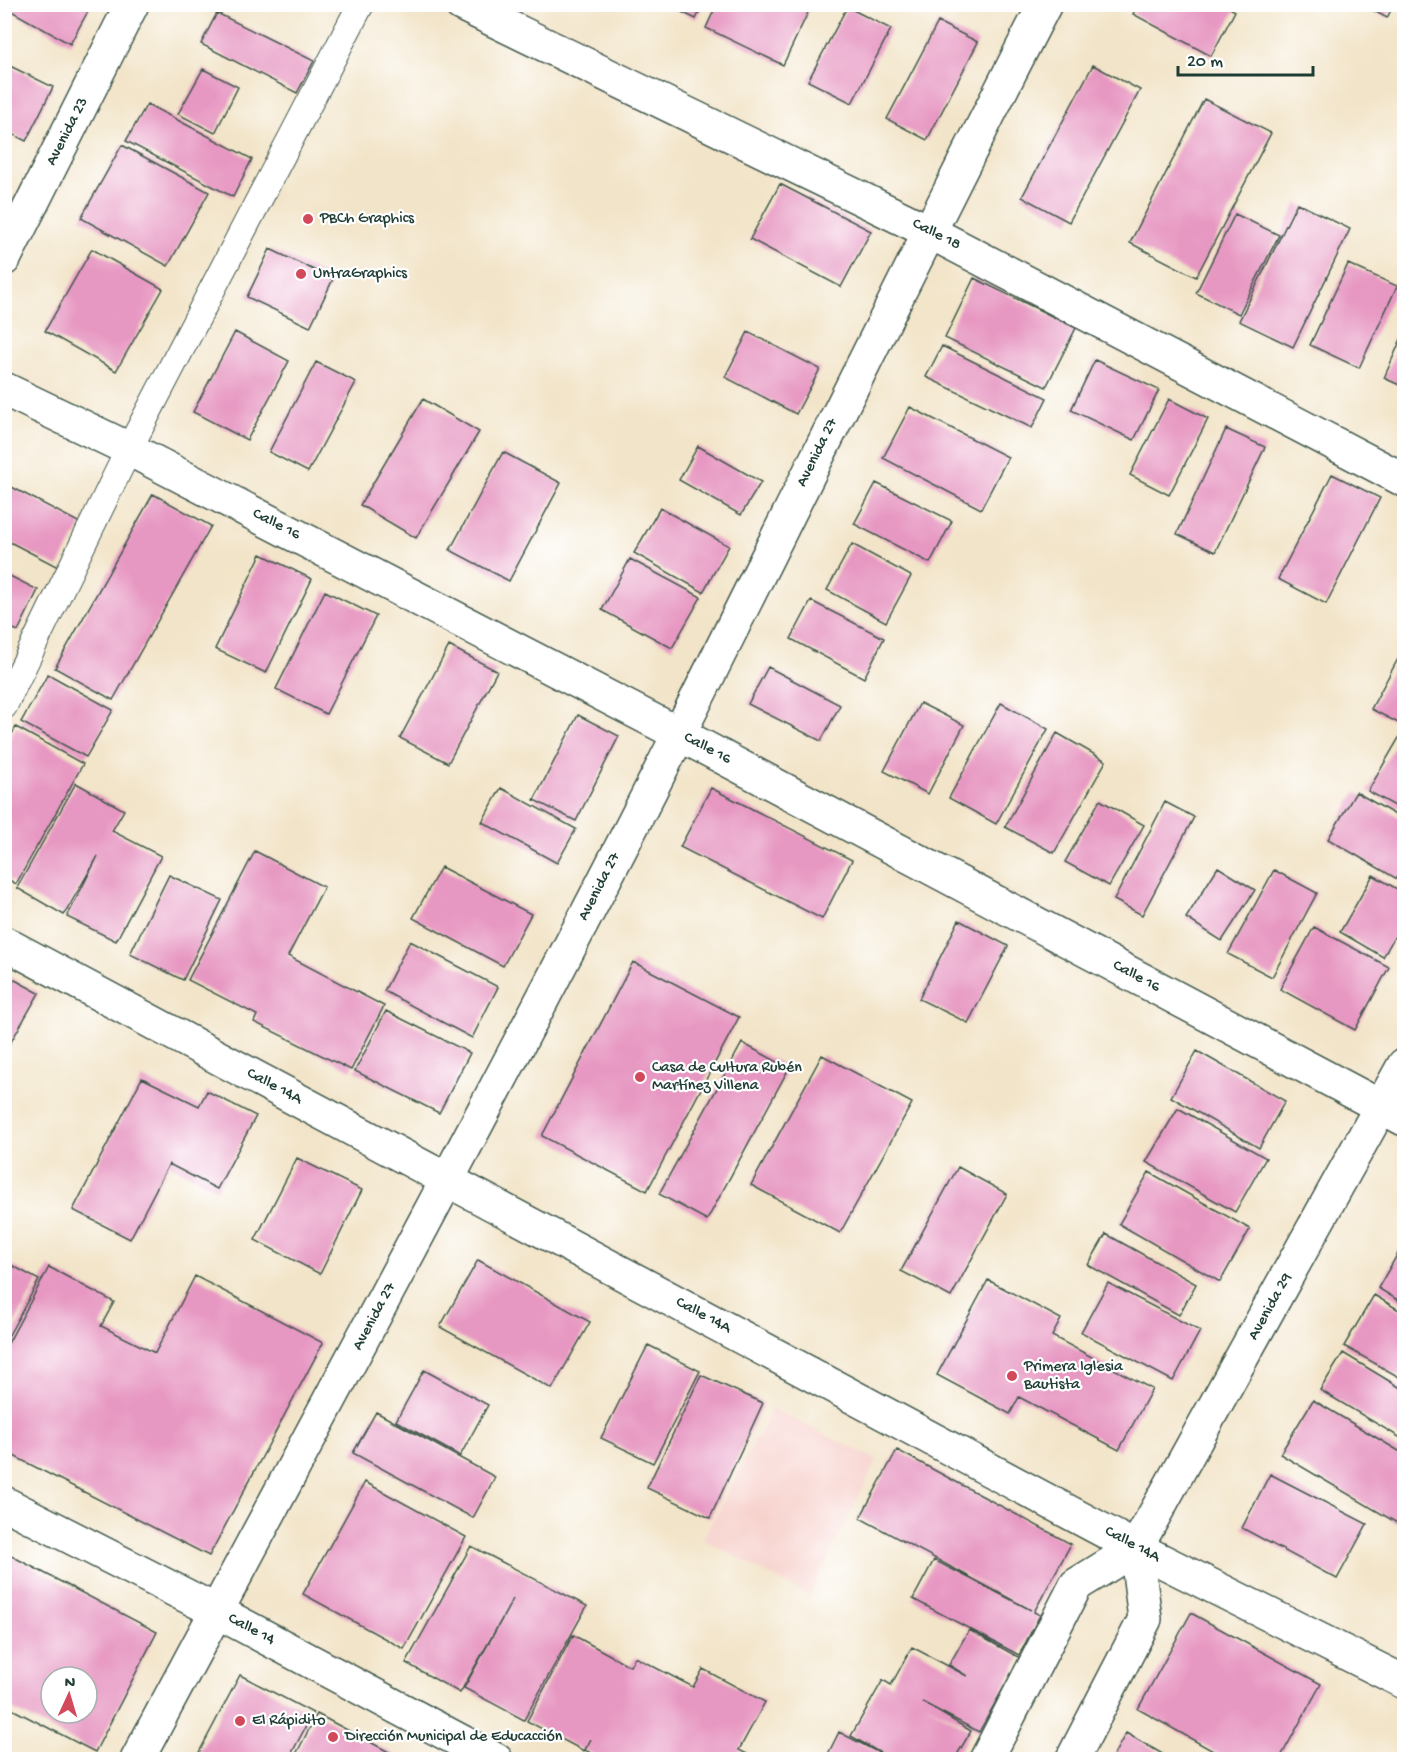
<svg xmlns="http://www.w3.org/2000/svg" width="1409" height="1764" font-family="'Gochi Hand',sans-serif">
  <rect width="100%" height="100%" fill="#fff"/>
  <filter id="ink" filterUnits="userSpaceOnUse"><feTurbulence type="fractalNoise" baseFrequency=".0167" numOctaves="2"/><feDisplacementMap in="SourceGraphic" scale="12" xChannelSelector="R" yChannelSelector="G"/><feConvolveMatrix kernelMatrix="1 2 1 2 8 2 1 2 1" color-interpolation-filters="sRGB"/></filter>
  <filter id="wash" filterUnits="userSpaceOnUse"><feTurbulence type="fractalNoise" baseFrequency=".008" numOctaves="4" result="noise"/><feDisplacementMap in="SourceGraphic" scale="24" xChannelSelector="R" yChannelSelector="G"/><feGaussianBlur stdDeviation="1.35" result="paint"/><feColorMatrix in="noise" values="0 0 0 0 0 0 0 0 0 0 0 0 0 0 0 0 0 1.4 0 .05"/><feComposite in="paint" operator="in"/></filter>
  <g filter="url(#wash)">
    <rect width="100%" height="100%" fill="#f2e4c8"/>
    <!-- built -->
    <path fill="#f7d0cb" d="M 772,1409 L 877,1460 L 809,1596 L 703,1539 Z"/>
    <g id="blocks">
      <!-- building -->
      <path fill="#e798c2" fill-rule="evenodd" d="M 92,4 L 70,44 L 4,7 L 5,4 Z
        M 665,4 L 703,4 L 696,19 Z
        M 717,4 L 812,4 L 783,65 L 706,28 Z
        M 1138,4 L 1223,4 L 1235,11 L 1211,56 L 1133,14 Z
        M 1361,4 L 1394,4 L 1387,18 Z
        M 847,7 L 891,29 L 852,103 L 808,81 Z
        M 217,13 L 314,61 L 297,93 L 201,44 Z
        M 938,22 L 978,42 L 927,140 L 887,119 Z
        M 4,63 L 53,87 L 26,141 L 4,130 Z
        M 1093,65 L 1140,90 L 1069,222 L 1022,197 Z
        M 203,69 L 238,87 L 215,133 L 178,114 Z
        M 1204,99 L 1271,133 L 1196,277 L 1130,243 Z
        M 147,104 L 252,159 L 233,197 L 126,141 Z
        M 122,145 L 209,192 L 168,266 L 81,218 Z
        M 780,184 L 871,231 L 841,287 L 750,239 Z
        M 1297,203 L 1350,229 L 1293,347 L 1239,321 Z
        M 1235,214 L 1279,235 L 1239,314 L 1196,293 Z
        M 92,249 L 163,289 L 116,371 L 45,331 Z
        M 270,249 L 333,279 L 310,327 L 247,297 Z
        M 1348,264 L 1397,286 L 1359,368 L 1310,345 Z
        M 974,278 L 1076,328 L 1046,387 L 945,338 Z
        M 235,332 L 289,361 L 247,440 L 193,412 Z
        M 748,332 L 820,369 L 796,414 L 725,377 Z
        M 1404,332 L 1404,387 L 1384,378 Z
        M 942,346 L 1047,398 L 1032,428 L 926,377 Z
        M 1095,360 L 1159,390 L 1134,440 L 1071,410 Z
        M 316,362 L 356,382 L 308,472 L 269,452 Z
        M 423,399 L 479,432 L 416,538 L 360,505 Z
        M 1169,399 L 1208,419 L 1169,495 L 1130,475 Z
        M 910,407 L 1008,457 L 981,509 L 883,458 Z
        M 1226,429 L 1265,447 L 1215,552 L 1177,534 Z
        M 698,446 L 761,482 L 741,515 L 679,480 Z
        M 503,452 L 561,483 L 509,581 L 450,550 Z
        M 1332,474 L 1380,498 L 1326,604 L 1278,579 Z
        M 4,483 L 82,524 L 58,567 L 4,539 Z
        M 876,483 L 952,521 L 930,563 L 854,524 Z
        M 153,494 L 211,526 L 113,700 L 55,668 Z
        M 660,508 L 729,546 L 703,592 L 634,553 Z
        M 852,544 L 911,576 L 886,622 L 827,590 Z
        M 261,554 L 312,579 L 266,673 L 215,649 Z
        M 630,559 L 701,597 L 672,648 L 602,610 Z
        M 4,573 L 38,590 L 18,631 L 4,625 Z
        M 325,591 L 376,616 L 326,714 L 276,689 Z
        M 811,601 L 884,638 L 864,678 L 791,639 Z
        M 449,646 L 497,671 L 448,763 L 400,738 Z
        M 1399,657 L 1404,660 L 1404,726 L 1371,709 Z
        M 768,667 L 840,705 L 821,741 L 748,704 Z
        M 48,674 L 113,710 L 86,757 L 21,722 Z
        M 920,703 L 964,725 L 928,794 L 884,771 Z
        M 1001,703 L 1048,729 L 996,824 L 949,798 Z
        M 578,715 L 619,736 L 576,821 L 534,800 Z
        M 16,727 L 83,764 L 16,884 L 4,877 L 4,748 Z
        M 1057,733 L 1106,761 L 1054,853 L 1005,827 Z
        M 1400,736 L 1404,739 L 1404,811 L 1368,791 Z
        M 76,783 L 124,810 L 112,831 L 161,856 L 116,941 L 67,917 L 98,856 L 64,915 L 17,888 Z
        M 501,788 L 576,829 L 557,863 L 482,822 Z
        M 711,788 L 852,860 L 822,919 L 680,847 Z
        M 1356,792 L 1404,820 L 1404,883 L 1328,839 Z
        M 1100,800 L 1144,825 L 1109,886 L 1065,862 Z
        M 1165,802 L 1194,817 L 1142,915 L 1114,900 Z
        M 255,851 L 324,887 L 288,956 L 384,1006 L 351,1070 L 254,1022 L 257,1015 L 188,980 Z
        M 441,867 L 531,914 L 503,966 L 413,918 Z
        M 1218,867 L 1255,890 L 1222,941 L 1186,918 Z
        M 1274,870 L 1317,893 L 1272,977 L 1228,954 Z
        M 169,875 L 222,900 L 183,980 L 130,954 Z
        M 1373,875 L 1404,893 L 1404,920 L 1383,957 L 1340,932 Z
        M 959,920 L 1008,946 L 968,1023 L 919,999 Z
        M 1314,927 L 1389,967 L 1355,1030 L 1280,989 Z
        M 410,941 L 498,987 L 472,1038 L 384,991 Z
        M 633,962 L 739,1017 L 647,1191 L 542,1136 Z
        M 4,974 L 39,993 L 4,1054 Z
        M 386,1011 L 470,1053 L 439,1113 L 355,1071 Z
        M 742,1043 L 789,1068 L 707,1220 L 659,1194 Z
        M 1197,1051 L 1285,1101 L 1259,1148 L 1171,1097 Z
        M 822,1055 L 912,1103 L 840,1233 L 751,1185 Z
        M 142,1078 L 199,1106 L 207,1091 L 256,1116 L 217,1189 L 169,1164 L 130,1239 L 73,1210 Z
        M 1178,1108 L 1266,1158 L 1235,1212 L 1146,1162 Z
        M 297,1158 L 362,1190 L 320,1274 L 255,1240 Z
        M 958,1167 L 1007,1194 L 951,1297 L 901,1271 Z
        M 1149,1172 L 1250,1229 L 1220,1282 L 1119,1224 Z
        M 1106,1234 L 1196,1284 L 1179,1315 L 1088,1265 Z
        M 1404,1243 L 1404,1304 L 1378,1288 Z
        M 478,1260 L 590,1322 L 552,1389 L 440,1327 Z
        M 4,1261 L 39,1280 L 4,1344 Z
        M 49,1267 L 114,1302 L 101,1326 L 155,1353 L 195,1276 L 323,1343 L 209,1556 L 4,1451 L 4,1351 Z
        M 988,1280 L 1061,1319 L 1052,1336 L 1152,1389 L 1119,1450 L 1019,1397 L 1010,1414 L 937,1375 Z
        M 1108,1283 L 1200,1331 L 1173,1381 L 1081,1332 Z
        M 1374,1295 L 1404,1313 L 1404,1368 L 1399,1377 L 1344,1346 Z
        M 648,1345 L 700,1371 L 653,1463 L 601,1438 Z
        M 1343,1353 L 1404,1390 L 1404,1440 L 1320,1390 Z
        M 424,1370 L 488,1405 L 460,1456 L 396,1421 Z
        M 701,1375 L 763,1403 L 710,1518 L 647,1488 Z
        M 1313,1400 L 1404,1454 L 1404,1509 L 1397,1523 L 1280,1454 Z
        M 376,1412 L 495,1477 L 473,1518 L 353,1453 Z
        M 897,1450 L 1071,1544 L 1034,1612 L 1040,1615 L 1019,1655 L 913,1599 L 934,1560 L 1031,1610 L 860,1518 Z
        M 1270,1474 L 1367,1524 L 1337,1579 L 1242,1528 Z
        M 365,1482 L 466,1537 L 404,1649 L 303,1594 Z
        M 471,1546 L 587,1606 L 524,1720 L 464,1688 L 513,1599 L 460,1693 L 406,1663 Z
        M 4,1552 L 157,1632 L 95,1752 L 4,1705 ZM 51,1677 L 87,1677 L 87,1713 L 51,1713 Z
        M 1191,1613 L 1321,1684 L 1279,1760 L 1229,1760 L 1138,1709 Z
        M 969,1630 L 1020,1658 L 979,1732 L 922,1702 L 971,1731 L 954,1760 L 825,1760 L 839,1732 L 889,1758 L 851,1736 L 883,1680 L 891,1685 L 912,1647 L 967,1676 L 949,1665 Z
        M 573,1635 L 630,1666 L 635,1657 L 693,1687 L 703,1669 L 765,1702 L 739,1750 L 759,1760 L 603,1760 L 585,1750 L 591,1739 L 584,1751 L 527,1721 Z
        M 240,1675 L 313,1713 L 288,1760 L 195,1760 Z
        M 317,1714 L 404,1760 L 293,1760 Z
        M 1126,1733 L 1173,1760 L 1111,1760 Z"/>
    </g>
  </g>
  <g filter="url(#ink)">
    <use href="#blocks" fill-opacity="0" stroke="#3f564a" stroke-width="1.5"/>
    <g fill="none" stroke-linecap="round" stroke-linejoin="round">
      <defs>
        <path id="service" d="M 4,706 L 129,449 L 361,4"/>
        <path id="minor" d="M 461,4 L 928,231 L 1404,480
          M 4,389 L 129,449 L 679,734 L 1404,1119
          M 4,943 L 1136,1548 L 1404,1682
          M 137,1760 C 319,1418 505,1078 680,732 C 802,490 920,246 1045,4"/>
        <path id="tertiary" d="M 4,1503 L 216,1611 L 496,1760
          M 986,1760 L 1076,1585 L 1136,1548 L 1404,1065
          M 1072,1760 L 1145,1619 L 1136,1548"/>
        <path id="secondary" d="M 4,259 L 132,4"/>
      </defs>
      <!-- service casing -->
      <use href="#service" stroke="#3f564a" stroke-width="28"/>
      <!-- minor casing -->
      <use href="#minor" stroke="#3f564a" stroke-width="36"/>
      <!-- tertiary casing -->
      <use href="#tertiary" stroke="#3f564a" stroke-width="36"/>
      <!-- secondary casing -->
      <use href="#secondary" stroke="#3f564a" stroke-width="36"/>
      <!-- service -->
      <use href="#service" stroke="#fff" stroke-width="26"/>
      <!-- minor -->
      <use href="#minor" stroke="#fff" stroke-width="33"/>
      <!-- tertiary -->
      <use href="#tertiary" stroke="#fff" stroke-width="33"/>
      <!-- secondary -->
      <use href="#secondary" stroke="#fff" stroke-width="33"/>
    </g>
  </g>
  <!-- markers -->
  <g fill="#d1495b" stroke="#fff" stroke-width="2">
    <circle cx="308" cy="219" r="6"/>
    <circle cx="301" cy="274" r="6"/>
    <circle cx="640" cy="1077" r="6"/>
    <circle cx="1012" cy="1376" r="6"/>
    <circle cx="240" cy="1721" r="6"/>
    <circle cx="333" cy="1737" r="6"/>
  </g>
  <g text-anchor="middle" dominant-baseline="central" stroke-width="4.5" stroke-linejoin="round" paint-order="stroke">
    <!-- street labels -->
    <g font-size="16" fill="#1f3d34" stroke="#fff">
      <text transform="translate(68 132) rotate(-63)">Avenida 23</text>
      <text transform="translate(936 235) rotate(27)">Calle 18</text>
      <text transform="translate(818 453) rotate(-64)">Avenida 27</text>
      <text transform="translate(276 525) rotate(27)">Calle 16</text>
      <text transform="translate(707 749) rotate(28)">Calle 16</text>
      <text transform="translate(600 887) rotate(-63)">Avenida 27</text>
      <text transform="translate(1136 977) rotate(28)">Calle 16</text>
      <text transform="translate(274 1087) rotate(28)">Calle 14A</text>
      <text transform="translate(1271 1307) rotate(-61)">Avenida 29</text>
      <text transform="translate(703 1316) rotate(28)">Calle 14A</text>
      <text transform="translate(375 1317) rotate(-62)">Avenida 27</text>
      <text transform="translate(1132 1545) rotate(28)">Calle 14A</text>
      <text transform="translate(251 1630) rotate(28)">Calle 14</text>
    </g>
    <!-- poi labels -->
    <g font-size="16" fill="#1f3d34" stroke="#fff" text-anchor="start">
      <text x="320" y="219">PBCh Graphics</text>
      <text x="313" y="274">UntraGraphics</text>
      <text x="652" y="1068">Casa de Cultura Rubén<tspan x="652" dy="18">Martínez Villena</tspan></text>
      <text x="1024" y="1367">Primera Iglesia<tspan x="1024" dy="18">Bautista</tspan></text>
      <text x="252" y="1721">El Rápidito</text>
      <text x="345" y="1737">Dirección Municipal de Educacción</text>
    </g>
  </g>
  <!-- margin -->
  <rect width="1409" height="1764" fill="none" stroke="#fff" stroke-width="24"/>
  <!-- north arrow -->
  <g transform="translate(69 1695) rotate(4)"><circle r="28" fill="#ffffff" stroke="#a5b1ae" stroke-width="1.5"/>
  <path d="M0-4.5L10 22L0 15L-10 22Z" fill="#d1495b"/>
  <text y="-9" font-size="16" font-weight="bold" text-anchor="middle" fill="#1f3d34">N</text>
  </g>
  <!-- scale -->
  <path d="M1178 66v9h135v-9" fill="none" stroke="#1f3d34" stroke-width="3"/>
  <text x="1187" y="66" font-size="18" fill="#1f3d34" stroke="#ffffff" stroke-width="4.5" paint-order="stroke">20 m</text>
</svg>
